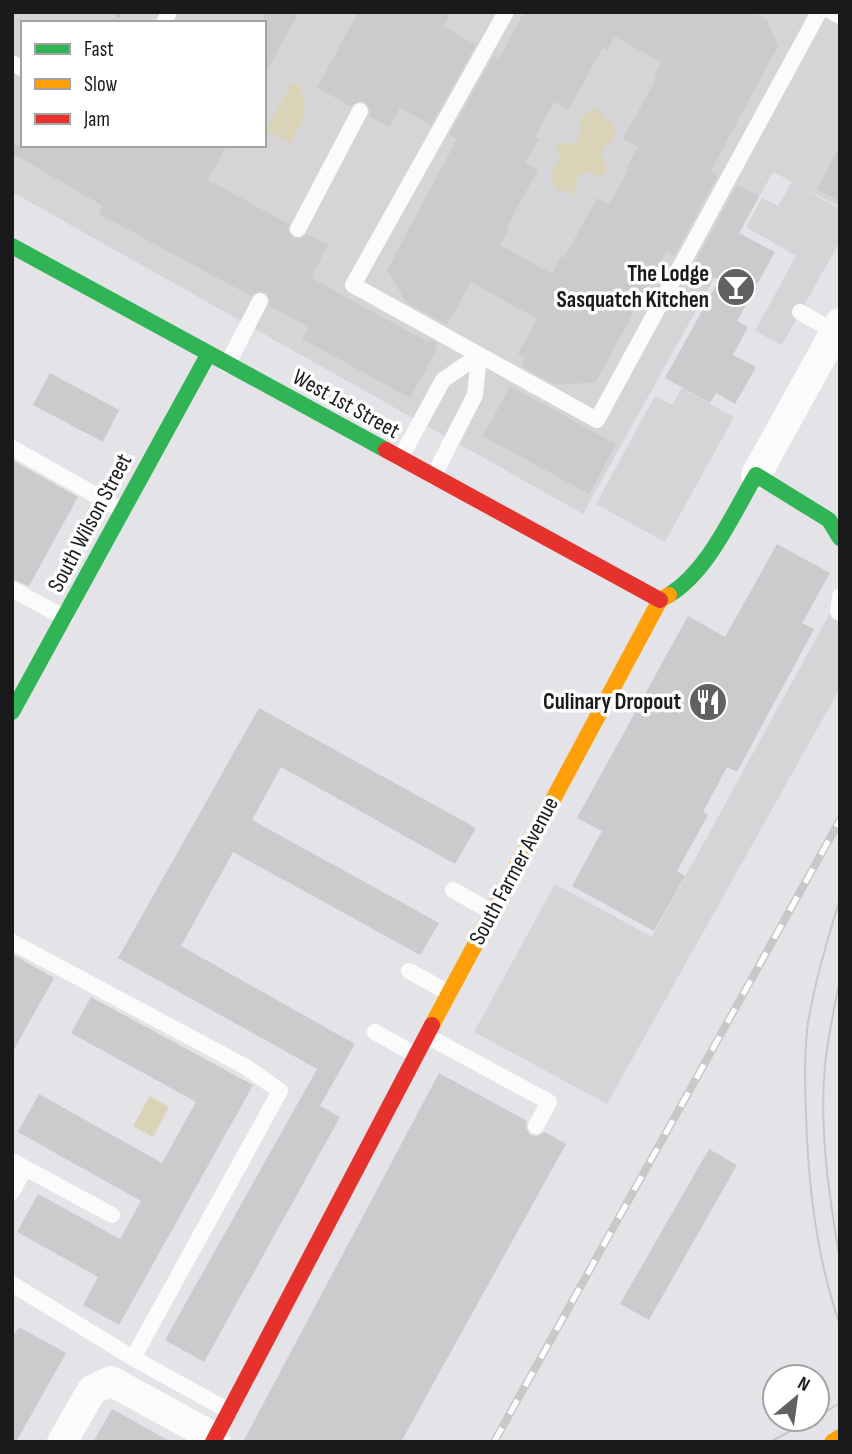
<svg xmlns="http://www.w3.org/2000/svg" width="852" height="1454" font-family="'Sofia Sans Condensed',sans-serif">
  <rect width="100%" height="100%" fill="#e4e3e8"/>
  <!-- residential -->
  <path fill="#d5d5d7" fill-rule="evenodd" d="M 12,12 L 840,12 L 840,207 L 773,172 L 583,514 L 12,192 ZM 23,23 L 264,23 L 264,145 L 23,145 Z
    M 792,182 L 840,209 L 840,241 L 782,345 L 755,331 L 796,256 L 746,227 L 762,198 L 778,206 Z
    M 682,388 L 734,417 L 665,542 L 596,504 L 655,396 L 672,405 Z
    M 835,604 L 840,606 L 840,688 L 607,1104 L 474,1032 L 555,884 L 652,937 Z"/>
  <!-- water -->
  <path fill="#dad3b8" d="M 292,82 L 302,87 L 304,118 L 290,143 L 266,130 Z
    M 595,109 L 599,109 L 604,118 L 614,125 C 619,146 599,143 602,156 C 602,160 606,163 607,167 L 603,175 L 583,173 L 579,175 L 573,196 L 566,191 L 557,190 C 548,174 549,173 560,161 L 556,147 C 562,140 565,142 572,145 L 578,141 L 582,118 L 586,113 Z
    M 150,1096 L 169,1107 L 153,1137 L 133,1126 Z"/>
  <!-- building -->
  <path fill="#cbcbce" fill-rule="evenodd" d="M 264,12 L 299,12 L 264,76 Z
    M 358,12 L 451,12 L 443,26 L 476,45 L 431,125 L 400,108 L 389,127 L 369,116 L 370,110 L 365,102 L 359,101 L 351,106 L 317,88 Z
    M 524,12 L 754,12 L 767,20 L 778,46 L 711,171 L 718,175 L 674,256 L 667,251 L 595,383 L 554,384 L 521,366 L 525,358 L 518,354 L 537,319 L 471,282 L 447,325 L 406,302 L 387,270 L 457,139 L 449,135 L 494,55 L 499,59 ZM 615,37 L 661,62 L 654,75 L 657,77 L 623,139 L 638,147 L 627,167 L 629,168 L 609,205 L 597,198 L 564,258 L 561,256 L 552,274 L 500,245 L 509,229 L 506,228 L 538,170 L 525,163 L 539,139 L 535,137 L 554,102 L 568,110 L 603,47 L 607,50 Z
    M 12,145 L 227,145 L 208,180 L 289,224 L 288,230 L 293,238 L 299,239 L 307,234 L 328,245 L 311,278 L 430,343 L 426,338 L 437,343 L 435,346 L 438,347 L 410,398 L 302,339 L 309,327 L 269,306 L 270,300 L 265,292 L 259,291 L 251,296 L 99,214 L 103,206 L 12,153 Z
    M 840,146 L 840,202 L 817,189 Z
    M 737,185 L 759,196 L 739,233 L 775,252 L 737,321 L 748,327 L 733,355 L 756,367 L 735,404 L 716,393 L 710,403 L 665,378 L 719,280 L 693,266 Z
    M 50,373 L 119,410 L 103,442 L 33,405 Z
    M 510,386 L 616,444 L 589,494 L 483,436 Z
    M 12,460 L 78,497 L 29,586 L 12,579 Z
    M 777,544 L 830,573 L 802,623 L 814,629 L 737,772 L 727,767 L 703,812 L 708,815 L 677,871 L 685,876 L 654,931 L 572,886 L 602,831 L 577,818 L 688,616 L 725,637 Z
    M 259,708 L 476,828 L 455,864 L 281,767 L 252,820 L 439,923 L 420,955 L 233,852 L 181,946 L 355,1044 L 320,1106 L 340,1117 L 204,1362 L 165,1340 L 317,1069 L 118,958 Z
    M 12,954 L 54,978 L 12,1053 Z
    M 91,997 L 253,1085 L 119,1325 L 83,1305 L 98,1277 L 17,1232 L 38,1194 L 120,1239 L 141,1201 L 18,1132 L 39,1094 L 162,1163 L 196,1102 L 71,1033 Z
    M 439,1073 L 527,1121 L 526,1127 L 530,1135 L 537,1136 L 545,1132 L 566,1144 L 401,1442 L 243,1442 Z
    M 709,1149 L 737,1165 L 649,1320 L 620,1304 Z
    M 19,1327 L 66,1353 L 16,1442 L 12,1442 L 12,1338 Z
    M 112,1409 L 171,1442 L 93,1442 Z"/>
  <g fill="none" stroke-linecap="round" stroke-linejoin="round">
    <!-- path -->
    <path stroke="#bfc2cc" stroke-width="4.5" stroke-dasharray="3.5 3.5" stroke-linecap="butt" d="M 114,23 L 120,12"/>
    <!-- lane -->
    <path stroke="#fbfbfc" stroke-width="16" d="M 506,12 L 353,285 L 597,420 L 819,12
      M 832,12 L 840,16
      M 164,23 L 169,12
      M 12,63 L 23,69
      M 298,229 L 360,111
      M 800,312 L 835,332
      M 227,365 L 260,301
      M 12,448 L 122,510
      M 400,459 L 443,380 L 479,355
      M 433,477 L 475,395 L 479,355
      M 12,589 L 65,618
      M 838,612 L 840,596
      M 453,890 L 492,912
      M 12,942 L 246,1067 L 280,1091 L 133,1358 L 12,1284
      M 409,971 L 449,993
      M 375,1032 L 416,1055
      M 427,1036 L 549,1102 L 536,1126
      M 12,1161 L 25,1168 L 12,1192
      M 25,1168 L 112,1215
      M 133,1358 L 229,1411"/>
    <!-- street -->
    <path stroke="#fbfbfc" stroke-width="30" d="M 756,475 L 840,323
      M 62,1442 L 92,1390 L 111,1381 L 215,1438"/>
    <!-- fast -->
    <path stroke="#30b455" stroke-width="16" d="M 12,246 L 386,450
      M 669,595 C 709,570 732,515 756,475 L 829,520 L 840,538
      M 12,712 L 208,355"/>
    <!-- slow -->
    <path stroke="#ff9f0a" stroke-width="16" d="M 432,1025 L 660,600 L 669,595
      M 832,1442 L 840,1437"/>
    <!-- jam -->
    <path stroke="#e5322d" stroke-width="16" d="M 386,450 L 660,600
      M 213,1442 L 432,1025"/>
    <!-- tram -->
    <path stroke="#c8c8c9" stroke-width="2" d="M 840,899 C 827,940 815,980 808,1023 C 804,1053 805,1084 806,1114 C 808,1185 816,1257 840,1325
      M 840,979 C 834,1008 828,1036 825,1065 C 819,1130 829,1196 840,1260
      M 817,1417 L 840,1403
      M 770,1442 L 813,1419"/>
    <defs>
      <path id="rail" d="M 494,1442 L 840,820"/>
    </defs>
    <!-- rail casing -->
    <use href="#rail" stroke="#c8c8c9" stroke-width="8"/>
    <!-- rail -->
    <use href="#rail" stroke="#fff" stroke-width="5" stroke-dasharray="16" stroke-linecap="butt"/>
  </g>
  <!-- icons -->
  <defs>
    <symbol id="bar-disc" viewBox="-11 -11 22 22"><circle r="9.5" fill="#616062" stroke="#fff"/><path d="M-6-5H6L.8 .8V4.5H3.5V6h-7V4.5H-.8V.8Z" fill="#fff"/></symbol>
    <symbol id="restaurant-disc" viewBox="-11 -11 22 22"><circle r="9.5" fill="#616062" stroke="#fff"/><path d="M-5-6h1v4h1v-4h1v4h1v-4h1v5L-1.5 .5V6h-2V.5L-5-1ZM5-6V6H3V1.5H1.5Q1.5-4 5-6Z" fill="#fff"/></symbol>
  </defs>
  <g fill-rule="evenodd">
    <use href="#bar-disc" x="714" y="265" width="44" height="44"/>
    <use href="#restaurant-disc" x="686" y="680" width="44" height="44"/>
  </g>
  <g text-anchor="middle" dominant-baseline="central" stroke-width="7" stroke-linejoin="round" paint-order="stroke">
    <!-- poi labels -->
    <g font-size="23" font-weight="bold" fill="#1a1a1a" stroke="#fff" text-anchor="end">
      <text x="709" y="274">The Lodge<tspan x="709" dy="26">Sasquatch Kitchen</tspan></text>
      <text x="681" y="702">Culinary Dropout</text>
    </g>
    <!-- street labels -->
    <g font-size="23" fill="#1a1a1a" stroke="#fff">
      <text transform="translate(346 404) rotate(29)">West 1st Street</text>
      <text transform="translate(90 523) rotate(-62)">South Wilson Street</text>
      <text transform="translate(514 871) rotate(-62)">South Farmer Avenue</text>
    </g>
  </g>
  <!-- border -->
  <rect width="852" height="1454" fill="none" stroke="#1a1a1a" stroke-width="28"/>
  <!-- legend -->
  <rect x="21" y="21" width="245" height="126" fill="#ffffff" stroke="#a3a3a3" stroke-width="2"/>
  <rect x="35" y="44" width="35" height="10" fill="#30b455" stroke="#a3a3a3" stroke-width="2"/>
  <text x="84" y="56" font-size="21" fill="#1a1a1a">Fast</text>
  <rect x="35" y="79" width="35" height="10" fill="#ff9f0a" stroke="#a3a3a3" stroke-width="2"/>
  <text x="84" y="91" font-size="21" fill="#1a1a1a">Slow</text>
  <rect x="35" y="114" width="35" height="10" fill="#e5322d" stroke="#a3a3a3" stroke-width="2"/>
  <text x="84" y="126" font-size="21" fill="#1a1a1a">Jam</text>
  <!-- north arrow -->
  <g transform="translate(796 1398) rotate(29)"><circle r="33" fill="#ffffff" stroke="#a3a3a3" stroke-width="2"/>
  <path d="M0-5L12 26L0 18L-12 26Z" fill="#616062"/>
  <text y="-10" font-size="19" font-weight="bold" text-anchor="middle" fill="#1a1a1a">N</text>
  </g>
</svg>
